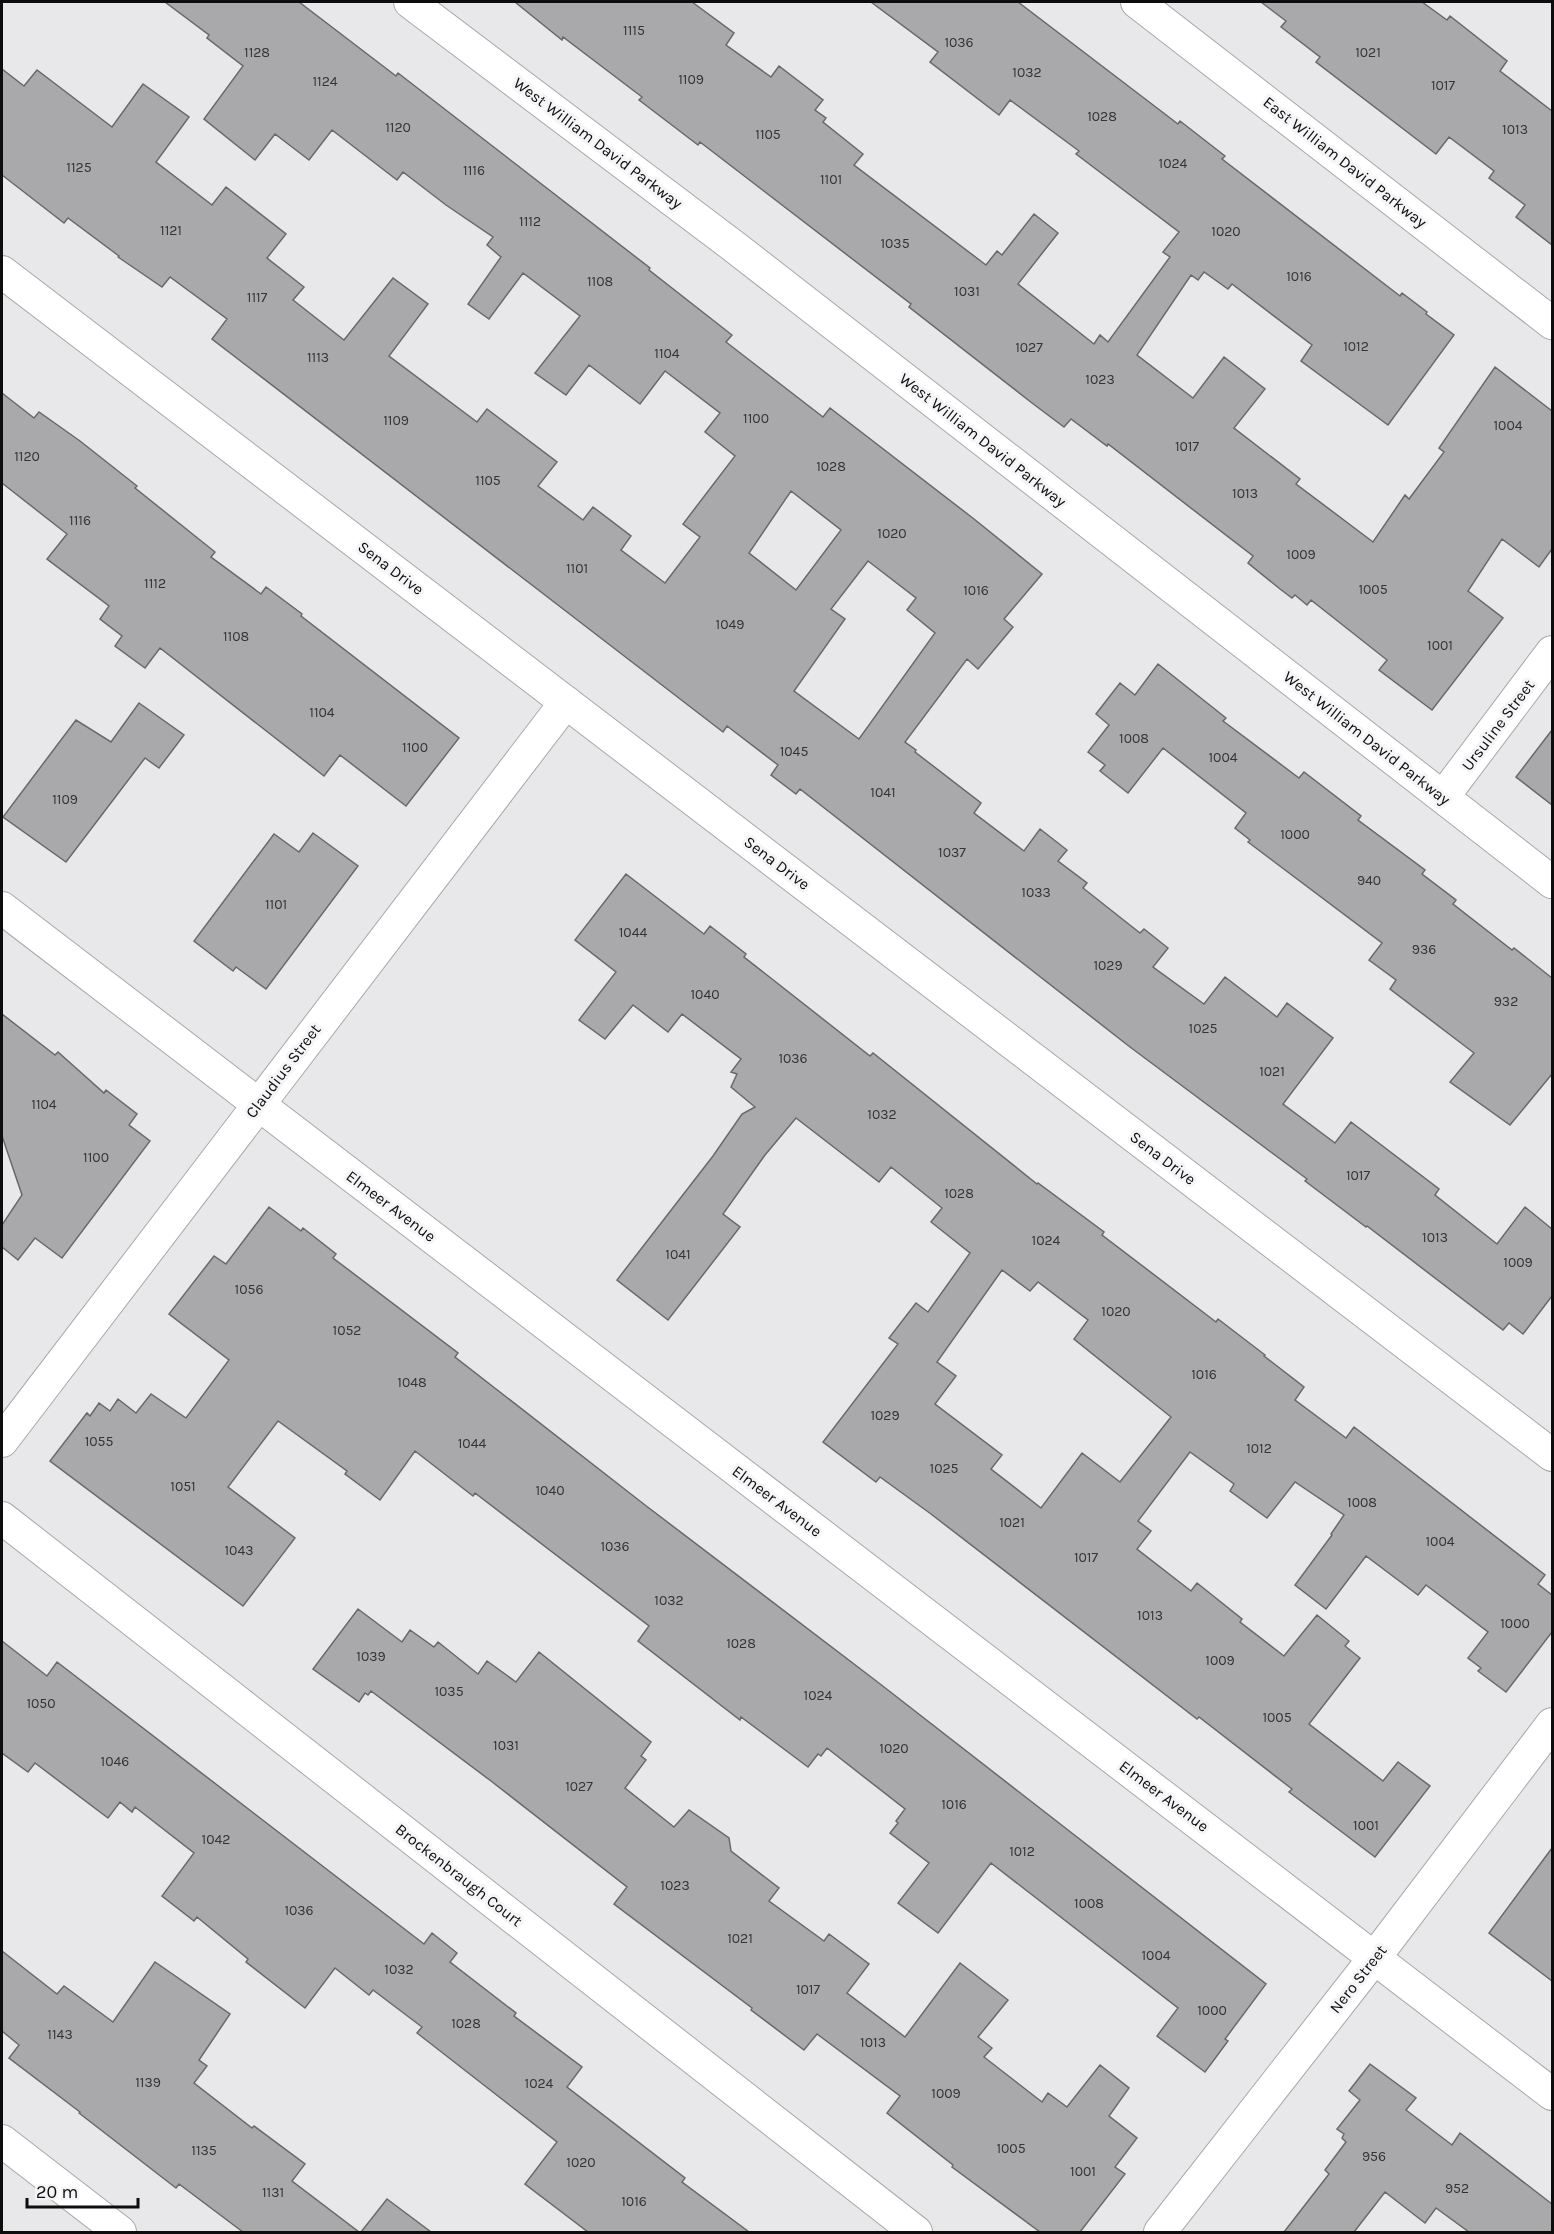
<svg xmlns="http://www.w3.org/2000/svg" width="1554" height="2234" font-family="Karla,sans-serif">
  <rect width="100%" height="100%" fill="#e8e8ea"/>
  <!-- building -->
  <path fill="#a9a9ab" stroke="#69696a" stroke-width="1.5" fill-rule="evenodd" d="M 165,2 L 299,2 L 396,76 L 398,73 L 650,268 L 649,270 L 732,335 L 726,342 L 823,417 L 830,408 L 974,519 L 1042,574 L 1004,619 L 1013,627 L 978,669 L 967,659 L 905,742 L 916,750 L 915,752 L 981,803 L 974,813 L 1024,851 L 1040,829 L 1067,850 L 1058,861 L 1087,883 L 1083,888 L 1140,933 L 1144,929 L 1168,948 L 1153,967 L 1204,1004 L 1225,977 L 1277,1017 L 1287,1003 L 1333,1038 L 1283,1104 L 1335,1143 L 1351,1122 L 1439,1189 L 1435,1195 L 1497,1244 L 1525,1207 L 1552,1229 L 1552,1296 L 1523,1334 L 1509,1323 L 1503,1330 L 1367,1226 L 1366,1227 L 1305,1181 L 1307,1179 L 1130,1047 L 800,789 L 796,794 L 771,775 L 778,765 L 727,726 L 723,732 L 212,339 L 227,319 L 170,277 L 162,287 L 118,257 L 119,256 L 68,218 L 64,223 L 2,175 L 2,69 L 24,86 L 37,70 L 112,127 L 143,84 L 189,117 L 156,162 L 212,205 L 226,187 L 286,234 L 267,258 L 304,287 L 293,300 L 344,340 L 393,278 L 428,304 L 389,356 L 477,422 L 487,409 L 557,462 L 538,486 L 583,520 L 593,507 L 631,536 L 621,550 L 665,583 L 700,537 L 683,524 L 735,456 L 705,432 L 720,413 L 665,371 L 640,404 L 589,365 L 566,395 L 535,373 L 580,316 L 523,273 L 489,319 L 468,304 L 501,257 L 487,245 L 493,237 L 446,205 L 403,172 L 397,180 L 332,130 L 309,160 L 275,134 L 255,160 L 204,119 L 243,66 L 207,38 L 209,35 ZM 791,491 L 841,530 L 796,590 L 749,553 ZM 868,561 L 916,598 L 907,610 L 935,633 L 859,739 L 794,691 L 845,619 L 831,609 Z
    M 515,2 L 692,2 L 734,33 L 726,45 L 771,77 L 779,66 L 823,100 L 815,110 L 826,118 L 823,122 L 863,154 L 854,165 L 986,265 L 997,251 L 1002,255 L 1034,214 L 1058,233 L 1018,284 L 1094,344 L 1100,335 L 1108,342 L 1170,257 L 1163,252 L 1179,232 L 1076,154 L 1079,151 L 1010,100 L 999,115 L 930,62 L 938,52 L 871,2 L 1018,2 L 1178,124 L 1180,121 L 1225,156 L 1222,159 L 1400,296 L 1402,293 L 1427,312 L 1426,314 L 1454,335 L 1388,425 L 1301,361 L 1312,345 L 1232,284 L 1228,289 L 1204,272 L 1198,280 L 1191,275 L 1137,355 L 1193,398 L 1224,357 L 1265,389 L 1234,428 L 1300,479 L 1296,484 L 1373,542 L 1405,495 L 1409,499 L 1444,452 L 1439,448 L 1495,367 L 1552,411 L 1552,549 L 1539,567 L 1502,539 L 1468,591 L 1503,618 L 1432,710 L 1379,670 L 1387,660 L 1311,600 L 1307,605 L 1295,595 L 1292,598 L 1280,589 L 1248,563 L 1253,556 L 1108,444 L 1107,446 L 1071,419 L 1064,427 L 1032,403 L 909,307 L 911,304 L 700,142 L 698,145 L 639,100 L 642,97 L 563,37 L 562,40 Z
    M 1261,2 L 1422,2 L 1447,20 L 1450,16 L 1507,61 L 1500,71 L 1552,111 L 1552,245 L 1516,217 L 1525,205 L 1489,178 L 1494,171 L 1449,137 L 1436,154 L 1316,62 L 1320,57 L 1281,27 L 1286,21 Z
    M 2,393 L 34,418 L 39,412 L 80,441 L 137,486 L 135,488 L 215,552 L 211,557 L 261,594 L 266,587 L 302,614 L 301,616 L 459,738 L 406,806 L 340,755 L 324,776 L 160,648 L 145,668 L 115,646 L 122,636 L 100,619 L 109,606 L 47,559 L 67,534 L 2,483 Z
    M 1158,664 L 1226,718 L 1223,721 L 1299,778 L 1304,772 L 1361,816 L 1358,820 L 1425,870 L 1422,874 L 1456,900 L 1453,904 L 1512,950 L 1514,948 L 1552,978 L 1552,1074 L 1510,1125 L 1450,1082 L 1474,1053 L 1390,989 L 1396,980 L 1369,960 L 1382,943 L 1248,842 L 1250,840 L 1235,828 L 1246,813 L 1163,748 L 1128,793 L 1100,771 L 1105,765 L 1088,752 L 1109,725 L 1096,714 L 1120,683 L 1135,695 Z
    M 139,703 L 184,735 L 159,768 L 145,758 L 66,862 L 3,817 L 76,720 L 111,742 Z
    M 1552,730 L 1552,805 L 1516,777 Z
    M 313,833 L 358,866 L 266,989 L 236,967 L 233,971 L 194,941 L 274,834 L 299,852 Z
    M 626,874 L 704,934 L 710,926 L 746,954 L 744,957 L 870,1056 L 873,1053 L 1037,1184 L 1038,1183 L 1104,1232 L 1102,1235 L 1216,1322 L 1218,1319 L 1265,1355 L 1264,1356 L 1304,1387 L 1295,1400 L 1346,1438 L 1354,1427 L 1545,1575 L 1538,1584 L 1552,1595 L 1552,1632 L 1506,1692 L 1478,1671 L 1481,1668 L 1468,1658 L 1488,1632 L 1426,1585 L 1418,1595 L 1366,1556 L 1326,1609 L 1295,1585 L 1332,1535 L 1331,1534 L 1344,1515 L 1295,1482 L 1267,1518 L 1230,1491 L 1234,1484 L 1190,1452 L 1138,1521 L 1151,1531 L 1137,1549 L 1191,1591 L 1197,1583 L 1242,1619 L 1240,1622 L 1284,1656 L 1317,1615 L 1349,1641 L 1345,1646 L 1360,1658 L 1309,1724 L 1383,1781 L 1398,1762 L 1430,1786 L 1375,1857 L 1289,1792 L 1292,1789 L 1199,1717 L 1197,1719 L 931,1514 L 880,1477 L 876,1482 L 823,1442 L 898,1344 L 889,1338 L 916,1303 L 928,1312 L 970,1253 L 931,1222 L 942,1208 L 891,1167 L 879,1182 L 796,1118 L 765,1155 L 723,1214 L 740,1227 L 668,1320 L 617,1280 L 713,1156 L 742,1114 L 755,1107 L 731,1087 L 737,1074 L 731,1072 L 741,1059 L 682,1014 L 668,1032 L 633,1005 L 605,1039 L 579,1020 L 616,972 L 575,940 ZM 1002,1270 L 1030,1291 L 1038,1282 L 1088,1320 L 1074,1339 L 1171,1417 L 1120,1482 L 1082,1453 L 1041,1508 L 991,1469 L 1002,1455 L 935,1404 L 956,1376 L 937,1362 Z
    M 2,1014 L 55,1055 L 58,1052 L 104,1093 L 106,1090 L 137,1114 L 129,1125 L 150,1141 L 62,1258 L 35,1238 L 18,1260 L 2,1247 L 2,1225 L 22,1195 L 2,1136 Z
    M 269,1207 L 301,1231 L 303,1228 L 336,1254 L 333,1258 L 458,1353 L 455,1357 L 645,1505 L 875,1680 L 1266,1984 L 1225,2039 L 1228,2041 L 1205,2072 L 1157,2036 L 1178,2008 L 991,1863 L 938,1933 L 898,1903 L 929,1863 L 890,1833 L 898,1823 L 896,1821 L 905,1809 L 827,1748 L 821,1756 L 818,1754 L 808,1767 L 741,1717 L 740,1720 L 638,1641 L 649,1626 L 475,1493 L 473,1496 L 415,1451 L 380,1500 L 345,1474 L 347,1471 L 278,1421 L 228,1487 L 295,1538 L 243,1606 L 50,1461 L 87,1413 L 90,1416 L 99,1403 L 110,1411 L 118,1399 L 136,1413 L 151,1394 L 186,1418 L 229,1360 L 169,1314 L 214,1256 L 226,1264 Z
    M 358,1609 L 402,1642 L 410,1630 L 434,1647 L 438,1642 L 478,1674 L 487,1661 L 516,1682 L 539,1652 L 651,1742 L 641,1756 L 646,1760 L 625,1788 L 674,1827 L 689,1810 L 729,1838 L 731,1851 L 779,1888 L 769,1901 L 824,1941 L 829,1934 L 869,1964 L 847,1993 L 905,2037 L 960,1963 L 1008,2000 L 978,2037 L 992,2048 L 984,2057 L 1042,2102 L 1048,2093 L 1067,2107 L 1100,2065 L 1129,2088 L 1109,2116 L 1137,2138 L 1115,2167 L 1125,2174 L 1080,2232 L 1040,2232 L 952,2167 L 953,2165 L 887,2113 L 900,2096 L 817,2034 L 804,2050 L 751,2010 L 752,2008 L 614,1904 L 627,1887 L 491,1781 L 371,1691 L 368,1695 L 365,1693 L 359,1702 L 313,1669 Z
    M 2,1641 L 47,1676 L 57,1662 L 424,1944 L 432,1933 L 457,1953 L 450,1962 L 516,2013 L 514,2016 L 582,2067 L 567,2087 L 685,2178 L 682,2182 L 749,2232 L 588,2232 L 525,2184 L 557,2142 L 417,2033 L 422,2027 L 373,1990 L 369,1995 L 335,1968 L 305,2008 L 246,1962 L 248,1959 L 197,1917 L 194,1921 L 162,1896 L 194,1853 L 135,1807 L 132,1812 L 120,1802 L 108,1818 L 35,1763 L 28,1772 L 2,1753 Z
    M 1552,1848 L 1552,1981 L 1489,1933 Z
    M 2,1951 L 57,1994 L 64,1986 L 113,2022 L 155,1962 L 230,2014 L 199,2060 L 207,2066 L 194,2083 L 252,2128 L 254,2126 L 305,2164 L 292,2181 L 359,2232 L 243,2232 L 179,2184 L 176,2188 L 79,2113 L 80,2112 L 9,2058 L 19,2045 L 2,2031 Z
    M 1370,2064 L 1416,2098 L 1406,2110 L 1452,2145 L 1460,2133 L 1552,2204 L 1552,2232 L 1469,2232 L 1436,2208 L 1425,2223 L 1385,2192 L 1354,2232 L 1284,2232 L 1329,2174 L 1325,2170 L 1346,2142 L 1342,2138 L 1344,2134 L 1337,2129 L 1360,2100 L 1349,2091 Z
    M 387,2199 L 431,2232 L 361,2232 Z"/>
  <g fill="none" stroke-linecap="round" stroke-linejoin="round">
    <defs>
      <path id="street" d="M 410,2 L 732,245 L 1552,882
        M 1137,2 L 1552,323
        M 2,272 L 1552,1455
        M 1443,797 L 1552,652
        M 2,908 L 1552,2094
        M 2,1441 L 566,702
        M 2,1518 L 916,2232
        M 2,2141 L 120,2232
        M 1160,2232 L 1375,1957 L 1552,1724"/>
    </defs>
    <!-- street casing -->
    <use href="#street" stroke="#a8a8aa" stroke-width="34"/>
    <!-- street -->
    <use href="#street" stroke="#fff" stroke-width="32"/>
  </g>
  <g text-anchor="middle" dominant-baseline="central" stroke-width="6" stroke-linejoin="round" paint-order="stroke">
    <!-- number labels -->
    <g font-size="14" fill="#343435">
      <text x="634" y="30">1115</text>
      <text x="959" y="42">1036</text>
      <text x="257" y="52">1128</text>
      <text x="1368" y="52">1021</text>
      <text x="1027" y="72">1032</text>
      <text x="691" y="79">1109</text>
      <text x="325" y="81">1124</text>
      <text x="1443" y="85">1017</text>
      <text x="1102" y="116">1028</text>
      <text x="398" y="127">1120</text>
      <text x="1515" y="129">1013</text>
      <text x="768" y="134">1105</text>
      <text x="1173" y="163">1024</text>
      <text x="79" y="167">1125</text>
      <text x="474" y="170">1116</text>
      <text x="831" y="179">1101</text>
      <text x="530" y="221">1112</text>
      <text x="171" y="230">1121</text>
      <text x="1226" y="231">1020</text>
      <text x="895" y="243">1035</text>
      <text x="1299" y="276">1016</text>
      <text x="600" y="281">1108</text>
      <text x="967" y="291">1031</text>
      <text x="257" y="297">1117</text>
      <text x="1356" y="346">1012</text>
      <text x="1029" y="347">1027</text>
      <text x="667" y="353">1104</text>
      <text x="318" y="357">1113</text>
      <text x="1100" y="379">1023</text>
      <text x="756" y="418">1100</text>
      <text x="396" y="420">1109</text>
      <text x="1508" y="425">1004</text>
      <text x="1187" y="446">1017</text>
      <text x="27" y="456">1120</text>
      <text x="831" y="466">1028</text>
      <text x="488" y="480">1105</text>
      <text x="1245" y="493">1013</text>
      <text x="80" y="520">1116</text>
      <text x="892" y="533">1020</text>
      <text x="1301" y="554">1009</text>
      <text x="577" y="568">1101</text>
      <text x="155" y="583">1112</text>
      <text x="1373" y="589">1005</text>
      <text x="976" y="590">1016</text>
      <text x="730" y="624">1049</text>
      <text x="236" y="636">1108</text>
      <text x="1440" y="645">1001</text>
      <text x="322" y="712">1104</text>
      <text x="1134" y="738">1008</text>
      <text x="415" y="747">1100</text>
      <text x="794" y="751">1045</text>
      <text x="1223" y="757">1004</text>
      <text x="883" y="792">1041</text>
      <text x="65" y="799">1109</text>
      <text x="1295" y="834">1000</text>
      <text x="952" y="852">1037</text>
      <text x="1369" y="880">940</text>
      <text x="1036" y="892">1033</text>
      <text x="276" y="904">1101</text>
      <text x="633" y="932">1044</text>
      <text x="1424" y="949">936</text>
      <text x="1108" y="965">1029</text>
      <text x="705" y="994">1040</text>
      <text x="1506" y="1001">932</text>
      <text x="1203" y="1028">1025</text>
      <text x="793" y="1058">1036</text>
      <text x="1272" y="1071">1021</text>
      <text x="44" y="1104">1104</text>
      <text x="882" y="1114">1032</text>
      <text x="96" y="1157">1100</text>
      <text x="1358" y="1175">1017</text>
      <text x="959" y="1193">1028</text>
      <text x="1435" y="1237">1013</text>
      <text x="1046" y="1240">1024</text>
      <text x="678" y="1254">1041</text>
      <text x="1518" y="1262">1009</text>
      <text x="249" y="1289">1056</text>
      <text x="1116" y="1311">1020</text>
      <text x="347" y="1330">1052</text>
      <text x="1204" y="1374">1016</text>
      <text x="412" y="1382">1048</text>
      <text x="885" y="1415">1029</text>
      <text x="99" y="1441">1055</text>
      <text x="472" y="1443">1044</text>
      <text x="1259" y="1448">1012</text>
      <text x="944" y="1468">1025</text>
      <text x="183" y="1486">1051</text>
      <text x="550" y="1490">1040</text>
      <text x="1362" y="1502">1008</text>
      <text x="1012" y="1522">1021</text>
      <text x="1440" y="1541">1004</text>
      <text x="615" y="1546">1036</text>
      <text x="239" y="1550">1043</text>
      <text x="1086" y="1557">1017</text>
      <text x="669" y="1600">1032</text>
      <text x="1150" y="1615">1013</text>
      <text x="1515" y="1623">1000</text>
      <text x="741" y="1643">1028</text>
      <text x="371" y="1656">1039</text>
      <text x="1220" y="1660">1009</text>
      <text x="449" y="1691">1035</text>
      <text x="818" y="1695">1024</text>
      <text x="41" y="1703">1050</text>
      <text x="1277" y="1717">1005</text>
      <text x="506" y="1745">1031</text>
      <text x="894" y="1748">1020</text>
      <text x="115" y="1761">1046</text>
      <text x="579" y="1786">1027</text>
      <text x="954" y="1804">1016</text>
      <text x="1366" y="1825">1001</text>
      <text x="216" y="1839">1042</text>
      <text x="1022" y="1851">1012</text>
      <text x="675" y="1885">1023</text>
      <text x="1089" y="1903">1008</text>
      <text x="299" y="1910">1036</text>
      <text x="740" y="1938">1021</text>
      <text x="1156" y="1955">1004</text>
      <text x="399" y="1969">1032</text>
      <text x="808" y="1989">1017</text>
      <text x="1212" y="2010">1000</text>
      <text x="466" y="2023">1028</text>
      <text x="60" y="2034">1143</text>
      <text x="873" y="2042">1013</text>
      <text x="148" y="2082">1139</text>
      <text x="539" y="2083">1024</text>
      <text x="946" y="2093">1009</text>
      <text x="1011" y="2148">1005</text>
      <text x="204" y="2150">1135</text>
      <text x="1374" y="2156">956</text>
      <text x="581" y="2162">1020</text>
      <text x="1083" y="2171">1001</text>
      <text x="1457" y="2188">952</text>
      <text x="273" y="2192">1131</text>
      <text x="634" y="2201">1016</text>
    </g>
    <!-- street labels -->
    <g font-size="16" fill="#0d0d0e" stroke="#f5f5f7">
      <text transform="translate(598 143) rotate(37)">West William David Parkway</text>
      <text transform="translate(1345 162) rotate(38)">East William David Parkway</text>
      <text transform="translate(983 440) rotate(38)">West William David Parkway</text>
      <text transform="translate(391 568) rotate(37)">Sena Drive</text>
      <text transform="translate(1498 725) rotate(-53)">Ursuline Street</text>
      <text transform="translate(1367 738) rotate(38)">West William David Parkway</text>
      <text transform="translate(777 863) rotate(37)">Sena Drive</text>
      <text transform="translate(283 1071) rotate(-53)">Claudius Street</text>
      <text transform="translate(1163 1158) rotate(37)">Sena Drive</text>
      <text transform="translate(391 1206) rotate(37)">Elmeer Avenue</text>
      <text transform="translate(777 1501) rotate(37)">Elmeer Avenue</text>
      <text transform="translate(1164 1796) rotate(37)">Elmeer Avenue</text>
      <text transform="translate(459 1875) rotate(38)">Brockenbraugh Court</text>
      <text transform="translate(1358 1979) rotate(-52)">Nero Street</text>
    </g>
  </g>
  <!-- border -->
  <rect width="1554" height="2234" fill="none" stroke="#0d0d0e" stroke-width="6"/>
  <!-- scale -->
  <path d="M27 2198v9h111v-9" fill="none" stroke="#0d0d0e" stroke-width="3"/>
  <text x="36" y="2198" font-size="18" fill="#0d0d0e" stroke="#f5f5f7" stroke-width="4.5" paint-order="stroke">20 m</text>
</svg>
